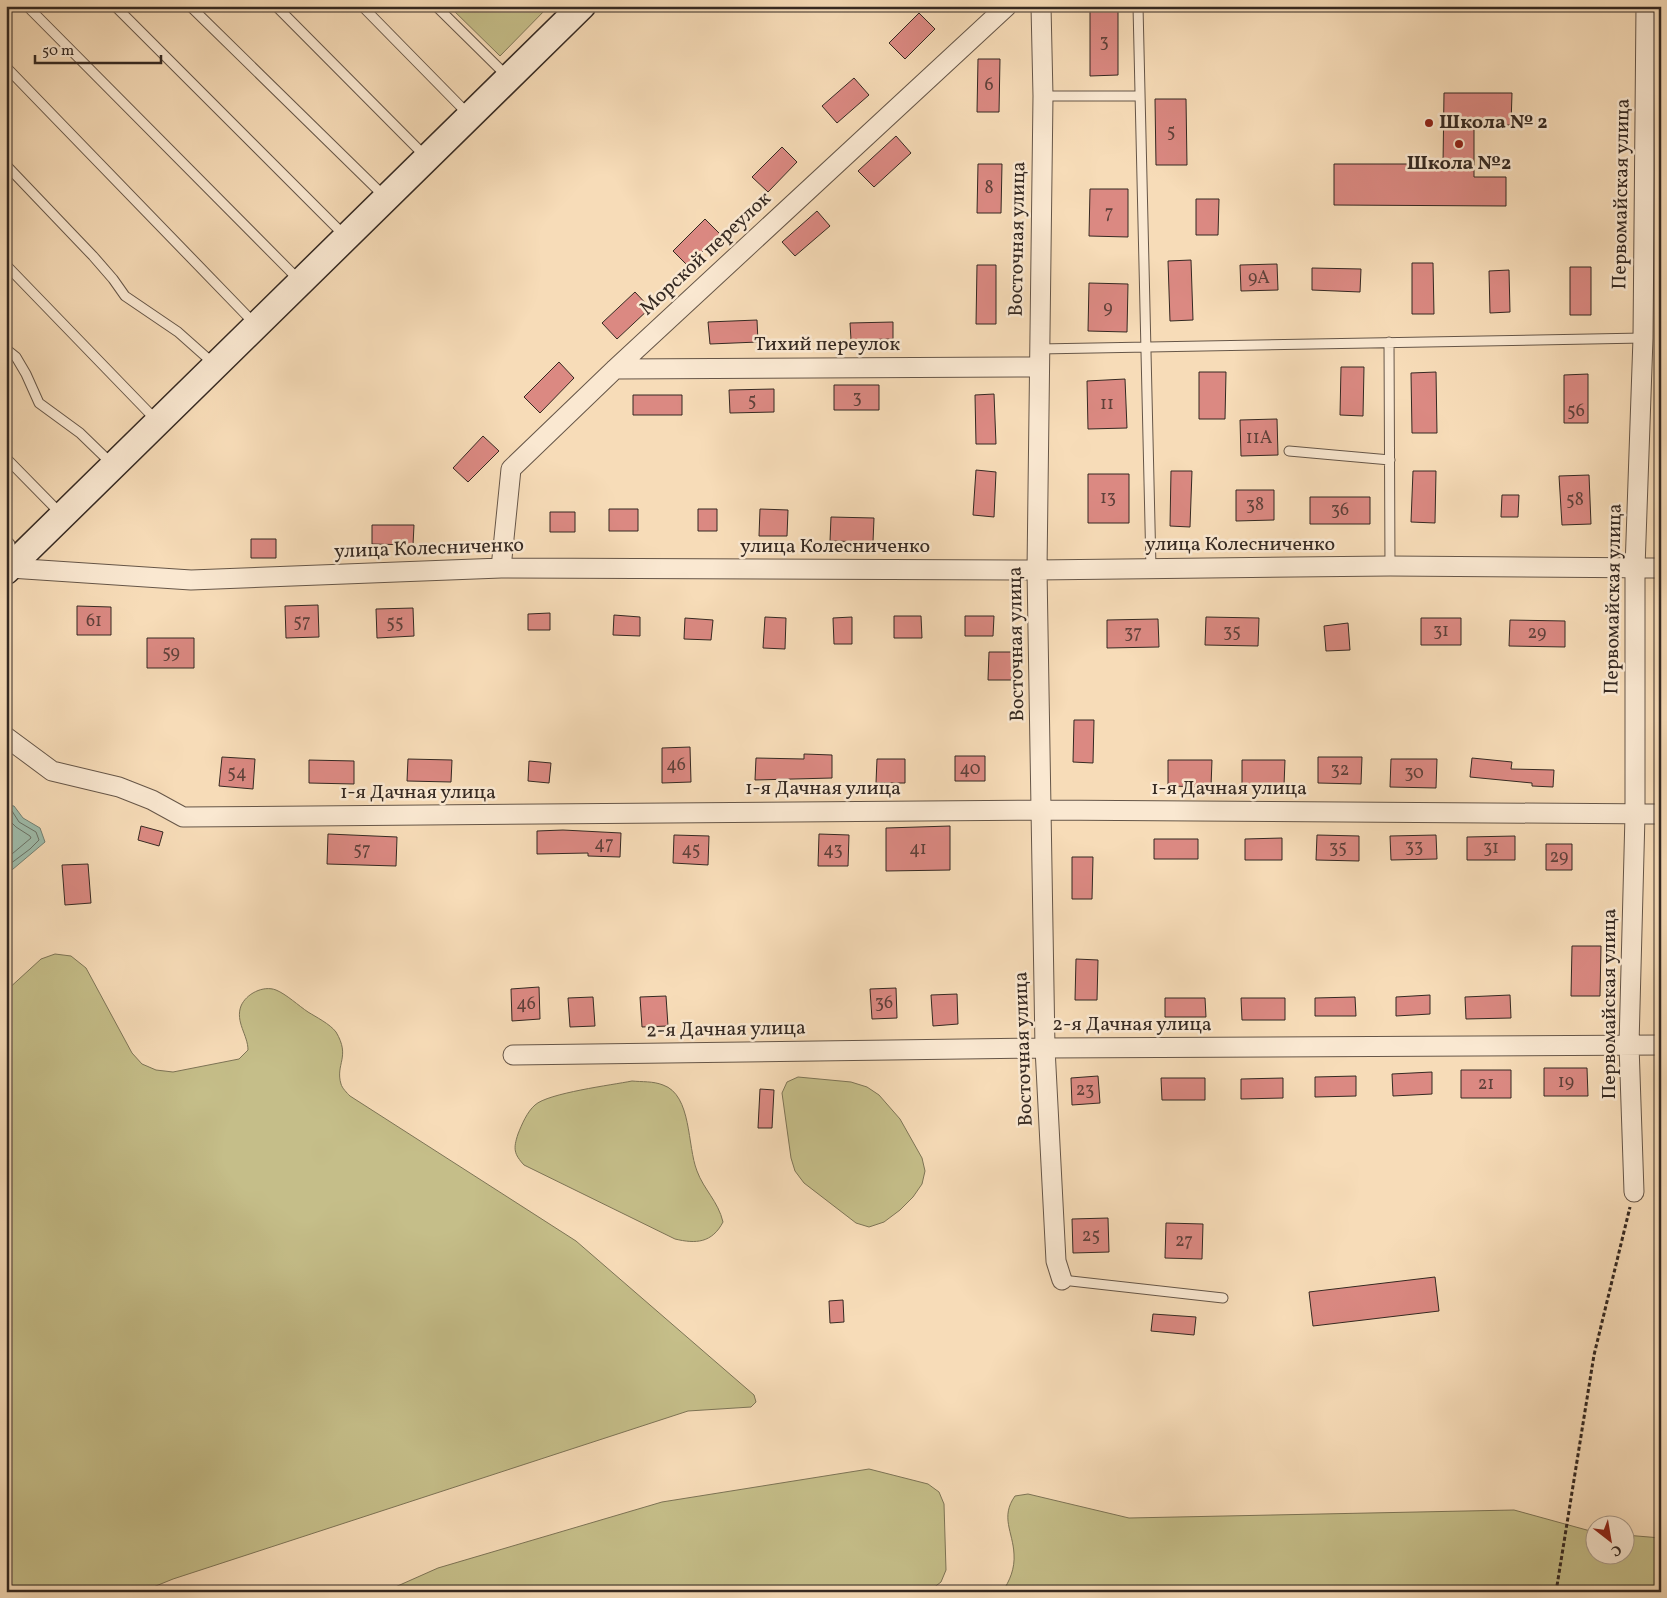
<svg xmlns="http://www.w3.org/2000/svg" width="1667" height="1598" font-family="Vollkorn,serif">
  <rect width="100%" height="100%" fill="#f7dcb8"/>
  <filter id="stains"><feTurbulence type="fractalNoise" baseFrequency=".004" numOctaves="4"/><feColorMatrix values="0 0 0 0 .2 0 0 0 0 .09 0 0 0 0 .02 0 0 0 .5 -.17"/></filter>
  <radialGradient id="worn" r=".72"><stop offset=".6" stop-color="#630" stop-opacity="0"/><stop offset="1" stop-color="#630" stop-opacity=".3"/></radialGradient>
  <!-- green -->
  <path fill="#c5be89" stroke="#7d7456" d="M 449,6 L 549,6 L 500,56 Z
    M 55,954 L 71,956 L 86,968 L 132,1053 L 142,1064 L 156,1070 L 173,1072 L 239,1059 L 248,1050 C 248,1035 235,1022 241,1006 C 246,994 263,985 276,990 C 286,994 299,1006 308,1012 C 316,1017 330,1024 336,1032 C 351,1057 335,1064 341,1084 C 342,1088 347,1093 350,1096 L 576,1241 L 754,1395 L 756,1402 L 751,1407 L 688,1411 L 173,1579 L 141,1592 L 6,1592 L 6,991 L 41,959 Z
    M 798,1077 L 851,1082 L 867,1087 L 879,1095 L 900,1119 L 922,1158 L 925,1171 L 922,1184 L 913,1197 L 900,1210 L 884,1222 L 869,1227 L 856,1223 L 804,1183 L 795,1171 L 791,1158 L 782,1093 L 787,1082 Z
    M 632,1081 C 642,1082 653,1081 663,1085 C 692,1095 687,1146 697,1171 C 704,1190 718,1201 723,1222 C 712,1243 696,1244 675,1239 L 524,1165 C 514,1154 513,1149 518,1134 C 522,1124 527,1112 535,1105 C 548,1093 612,1085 632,1081 Z
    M 869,1469 L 928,1484 L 939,1492 L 944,1504 L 946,1570 L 941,1582 L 928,1592 L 384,1592 L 438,1568 L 662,1502 Z
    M 1028,1494 L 1129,1518 L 1514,1510 L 1594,1532 L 1594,1556 L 1624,1556 L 1625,1535 L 1661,1538 L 1661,1592 L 1002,1592 C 1010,1581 1015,1568 1014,1554 C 1013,1532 1000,1517 1015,1496 Z"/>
  <!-- water -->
  <path fill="#9ebcab" stroke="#748174" d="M 6,805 L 14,806 L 23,818 L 40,828 L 45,842 L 6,875 Z"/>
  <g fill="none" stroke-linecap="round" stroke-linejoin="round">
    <!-- shore -->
    <path stroke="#6a7266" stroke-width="1" d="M 6,810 L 12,811 L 19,822 L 36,832 L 39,840 L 30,849 L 6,867
      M 6,817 L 16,827 L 30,836 L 31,838 L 6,859"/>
  </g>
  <!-- building -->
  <path fill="#db8982" stroke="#352922" d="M 1090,9 L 1118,9 L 1118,75 L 1090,76 Z
    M 919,13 L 935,29 L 905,59 L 889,43 Z
    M 978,59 L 1000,59 L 999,112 L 977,112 Z
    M 854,78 L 869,95 L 837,123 L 822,106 Z
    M 1444,93 L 1512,93 L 1511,125 L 1474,125 L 1474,177 L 1506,177 L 1506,206 L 1334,205 L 1334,164 L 1443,164 Z
    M 1155,99 L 1186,99 L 1187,165 L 1156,165 Z
    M 896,136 L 911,153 L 874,187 L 858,171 Z
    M 782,147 L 797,162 L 768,192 L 752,177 Z
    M 978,164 L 1002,164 L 1001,213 L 977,213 Z
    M 1090,189 L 1128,189 L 1128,237 L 1089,236 Z
    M 1196,199 L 1219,199 L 1218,235 L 1196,235 Z
    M 817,211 L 830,226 L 795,256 L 782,242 Z
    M 705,219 L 720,234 L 688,266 L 673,251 Z
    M 1191,260 L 1193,320 L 1170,321 L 1168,261 Z
    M 1412,263 L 1433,263 L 1434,314 L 1412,314 Z
    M 1277,264 L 1278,290 L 1241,291 L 1240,265 Z
    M 977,265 L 996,265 L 996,324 L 976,324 Z
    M 1570,267 L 1591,267 L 1591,315 L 1570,315 Z
    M 1312,268 L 1361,269 L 1360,292 L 1312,290 Z
    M 1509,270 L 1510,312 L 1490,313 L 1489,271 Z
    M 1089,283 L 1128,284 L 1127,332 L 1088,331 Z
    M 635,292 L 650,308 L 617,339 L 602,323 Z
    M 757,320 L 758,342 L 710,344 L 708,322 Z
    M 893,322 L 893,339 L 851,340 L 850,323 Z
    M 559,362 L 574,378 L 540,413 L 524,397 Z
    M 1341,367 L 1364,367 L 1363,416 L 1340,415 Z
    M 1199,372 L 1226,372 L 1225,419 L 1199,419 Z
    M 1436,372 L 1437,433 L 1412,433 L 1411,373 Z
    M 1588,374 L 1588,423 L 1564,423 L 1564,375 Z
    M 1125,379 L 1127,428 L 1088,429 L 1087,381 Z
    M 834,385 L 879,385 L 879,410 L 834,410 Z
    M 774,389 L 774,412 L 730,413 L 729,390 Z
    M 994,394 L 996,444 L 976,444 L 975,395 Z
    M 633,395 L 682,395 L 682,415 L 633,415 Z
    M 1277,419 L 1278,455 L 1241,456 L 1240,420 Z
    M 483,436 L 499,451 L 468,482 L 453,468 Z
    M 976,470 L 996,472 L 994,517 L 973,515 Z
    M 1171,471 L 1192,471 L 1190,527 L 1170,526 Z
    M 1413,471 L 1436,471 L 1435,523 L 1411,522 Z
    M 1088,474 L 1129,474 L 1129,523 L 1088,523 Z
    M 1589,475 L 1591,524 L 1562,525 L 1559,476 Z
    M 1236,490 L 1274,490 L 1274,520 L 1236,521 Z
    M 1502,495 L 1519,495 L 1518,517 L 1501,517 Z
    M 1310,497 L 1370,497 L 1370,524 L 1310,524 Z
    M 609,509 L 638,509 L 638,531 L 609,531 Z
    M 698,509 L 717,509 L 717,531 L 698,531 Z
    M 760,509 L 788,510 L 787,536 L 759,536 Z
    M 550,512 L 575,512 L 575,532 L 550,532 Z
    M 831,517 L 874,518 L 873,542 L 830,541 Z
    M 372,525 L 414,525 L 413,545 L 372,544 Z
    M 251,539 L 276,539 L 276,558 L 251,558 Z
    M 318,605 L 319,637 L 286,638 L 285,606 Z
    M 77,606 L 111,607 L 111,635 L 77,635 Z
    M 413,608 L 414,636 L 377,638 L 376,609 Z
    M 550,613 L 550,630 L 528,630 L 528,614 Z
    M 614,615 L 640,617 L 640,636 L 613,635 Z
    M 894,616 L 921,616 L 922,638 L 894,638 Z
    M 965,616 L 994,616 L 993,636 L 965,636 Z
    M 765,617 L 786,618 L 785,649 L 763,648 Z
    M 852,617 L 852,644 L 834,644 L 833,618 Z
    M 1206,617 L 1259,618 L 1258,646 L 1205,645 Z
    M 685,618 L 713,620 L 711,640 L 684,639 Z
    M 1421,618 L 1461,618 L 1461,645 L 1421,645 Z
    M 1158,619 L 1159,647 L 1107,648 L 1107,620 Z
    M 1510,620 L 1565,621 L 1565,647 L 1509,646 Z
    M 1348,623 L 1350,650 L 1326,651 L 1324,626 Z
    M 147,638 L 194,638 L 194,668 L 147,668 Z
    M 989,652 L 1013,652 L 1012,680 L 988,680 Z
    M 1074,720 L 1094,720 L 1093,763 L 1073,762 Z
    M 690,747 L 691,782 L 662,783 L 662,748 Z
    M 804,754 L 832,755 L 832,778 L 755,780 L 756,758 L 804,759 Z
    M 955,756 L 985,756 L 985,781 L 955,781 Z
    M 222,757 L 255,759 L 253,789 L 219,786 Z
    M 1318,757 L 1362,757 L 1361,784 L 1318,783 Z
    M 1472,758 L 1512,762 L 1511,769 L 1554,770 L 1553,787 L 1532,786 L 1532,783 L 1470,777 Z
    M 408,759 L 452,760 L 451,782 L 407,781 Z
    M 877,759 L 905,759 L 905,783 L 876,783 Z
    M 1391,759 L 1437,759 L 1436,788 L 1390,787 Z
    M 309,760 L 354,761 L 354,784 L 309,783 Z
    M 1168,760 L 1212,760 L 1211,787 L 1168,786 Z
    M 1242,760 L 1285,760 L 1284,786 L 1242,785 Z
    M 529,761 L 551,763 L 549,783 L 528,781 Z
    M 141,826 L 163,832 L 159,846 L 138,840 Z
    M 950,826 L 950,870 L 886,871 L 886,828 Z
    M 563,830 L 621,833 L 620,857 L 588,856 L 588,853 L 537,854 L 537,831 Z
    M 328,834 L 397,837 L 396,866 L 327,864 Z
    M 819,834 L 849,835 L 848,866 L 818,866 Z
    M 674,835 L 709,836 L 708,865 L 673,863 Z
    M 1317,835 L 1359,836 L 1359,861 L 1316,860 Z
    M 1436,835 L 1437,859 L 1391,860 L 1390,836 Z
    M 1515,836 L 1515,860 L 1467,860 L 1467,837 Z
    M 1282,838 L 1282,860 L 1245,860 L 1245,839 Z
    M 1154,839 L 1198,839 L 1198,859 L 1154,859 Z
    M 1546,844 L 1572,844 L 1572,870 L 1546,870 Z
    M 1072,857 L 1093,857 L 1092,899 L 1072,899 Z
    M 88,864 L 91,903 L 65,905 L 62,865 Z
    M 1572,946 L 1601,946 L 1600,996 L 1571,996 Z
    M 1076,959 L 1098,960 L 1097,1000 L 1075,1000 Z
    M 539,987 L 540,1019 L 512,1021 L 511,989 Z
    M 896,988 L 897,1018 L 872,1019 L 870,989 Z
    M 957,994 L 958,1024 L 933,1026 L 931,995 Z
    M 1430,995 L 1430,1014 L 1396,1016 L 1396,997 Z
    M 1510,995 L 1511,1018 L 1466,1019 L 1465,997 Z
    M 666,996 L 668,1026 L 642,1027 L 640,997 Z
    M 593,997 L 595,1026 L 570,1027 L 568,998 Z
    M 1355,997 L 1356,1016 L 1315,1016 L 1315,998 Z
    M 1165,998 L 1205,998 L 1206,1017 L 1165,1017 Z
    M 1241,998 L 1285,998 L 1285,1020 L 1242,1020 Z
    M 1544,1068 L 1587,1068 L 1588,1096 L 1544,1096 Z
    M 1461,1070 L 1511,1070 L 1511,1098 L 1461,1098 Z
    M 1432,1072 L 1432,1094 L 1393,1096 L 1392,1074 Z
    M 1098,1076 L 1100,1103 L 1072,1105 L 1071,1078 Z
    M 1356,1076 L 1356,1096 L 1315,1097 L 1315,1077 Z
    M 1161,1078 L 1205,1078 L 1205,1100 L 1162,1100 Z
    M 1283,1078 L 1283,1098 L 1241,1099 L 1241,1079 Z
    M 760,1089 L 774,1090 L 772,1128 L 758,1128 Z
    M 1108,1218 L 1109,1252 L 1073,1253 L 1072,1219 Z
    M 1166,1223 L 1203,1224 L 1202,1259 L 1165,1258 Z
    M 1435,1277 L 1439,1311 L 1313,1326 L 1309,1292 Z
    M 843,1300 L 844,1322 L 830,1323 L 829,1301 Z
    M 1153,1314 L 1196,1317 L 1194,1335 L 1151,1331 Z"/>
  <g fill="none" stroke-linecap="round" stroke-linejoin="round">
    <defs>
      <path id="lane" d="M 27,6 L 300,281
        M 115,6 L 345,236
        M 190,6 L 385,197
        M 276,6 L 426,157
        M 362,6 L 469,115
        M 436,6 L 507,76
        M 1138,6 L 1151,568
        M 6,67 L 255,324
        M 1043,96 L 1140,96
        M 6,165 L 93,256 L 113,279 L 125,296 L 178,332 L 214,364
        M 6,265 L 157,421
        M 1389,342 L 1390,566
        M 6,349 L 16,357 L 26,374 L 39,403 L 80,433 L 112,464
        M 1039,349 L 1643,338
        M 1289,451 L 1390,460
        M 6,458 L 61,514
        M 6,540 L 10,544 L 10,561
        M 1062,1280 L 1223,1298"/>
      <path id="street" d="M 1041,6 L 1043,96 L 1037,570 L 1045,1048 L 1056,1261 L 1062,1280
        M 615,369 L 1039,367
        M 10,568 L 191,580 L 501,568 L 1037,570 L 1390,566 L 1661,568
        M 501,568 L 511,469 L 615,369 L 1007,6
        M 6,737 L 52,771 L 119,787 L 152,800 L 183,817 L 1042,810 L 1661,814
        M 513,1055 L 1045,1048 L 1661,1045
        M 1634,1192 L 1629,1045 L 1635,815 L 1635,568 L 1643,338 L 1646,6"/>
      <path id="secondary" d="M 6,571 L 582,6"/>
    </defs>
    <!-- lane casing -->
    <use href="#lane" stroke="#665648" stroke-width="11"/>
    <!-- street casing -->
    <use href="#street" stroke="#665648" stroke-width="21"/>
    <!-- secondary casing -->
    <use href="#secondary" stroke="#352922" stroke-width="29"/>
    <!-- path -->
    <path stroke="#352922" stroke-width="3" stroke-dasharray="4 2.5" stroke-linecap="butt" d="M 1556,1592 L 1594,1355 L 1630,1207"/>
    <!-- lane -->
    <use href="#lane" stroke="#fae8d1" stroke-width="9"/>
    <!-- street -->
    <use href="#street" stroke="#fae8d1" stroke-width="19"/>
    <!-- secondary -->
    <use href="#secondary" stroke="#fae8d1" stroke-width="26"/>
  </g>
  <!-- markers -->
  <g fill="#8f2418" stroke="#fae8d1" stroke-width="2">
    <circle cx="1429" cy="123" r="5"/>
    <circle cx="1459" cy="144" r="5"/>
  </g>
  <g text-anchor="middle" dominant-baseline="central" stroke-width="5" stroke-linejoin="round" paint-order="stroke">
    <!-- number labels -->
    <g font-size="18" fill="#5e413a">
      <text x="1104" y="42">3</text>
      <text x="989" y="85">6</text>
      <text x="1171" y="132">5</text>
      <text x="989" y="188">8</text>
      <text x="1109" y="213">7</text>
      <text x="1259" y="278">9А</text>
      <text x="1108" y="308">9</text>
      <text x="857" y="398">3</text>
      <text x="752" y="401">5</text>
      <text x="1107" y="404">11</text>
      <text x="1576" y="411">56</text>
      <text x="1259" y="438">11А</text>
      <text x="1108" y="498">13</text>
      <text x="1575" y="500">58</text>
      <text x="1255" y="505">38</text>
      <text x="1340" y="510">36</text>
      <text x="94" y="621">61</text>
      <text x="302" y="622">57</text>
      <text x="395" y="623">55</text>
      <text x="1441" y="631">31</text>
      <text x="1232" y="632">35</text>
      <text x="1133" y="633">37</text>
      <text x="1537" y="633">29</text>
      <text x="171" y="653">59</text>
      <text x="676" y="765">46</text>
      <text x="970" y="769">40</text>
      <text x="1340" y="770">32</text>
      <text x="237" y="773">54</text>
      <text x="1414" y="773">30</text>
      <text x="604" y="844">47</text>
      <text x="1414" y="847">33</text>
      <text x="1338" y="848">35</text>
      <text x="1491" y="848">31</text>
      <text x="918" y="849">41</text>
      <text x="362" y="850">57</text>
      <text x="691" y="850">45</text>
      <text x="833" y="850">43</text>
      <text x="1559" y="857">29</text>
      <text x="884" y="1003">36</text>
      <text x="526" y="1004">46</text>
      <text x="1566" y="1082">19</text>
      <text x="1486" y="1084">21</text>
      <text x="1085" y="1090">23</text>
      <text x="1091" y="1236">25</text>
      <text x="1184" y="1241">27</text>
    </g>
    <!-- poi labels -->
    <g font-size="20" font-weight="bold" fill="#352922" stroke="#fae8d1" text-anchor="start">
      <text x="1439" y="123">Школа № 2</text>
      <text x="1459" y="164" text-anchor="middle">Школа №2</text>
    </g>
    <!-- street labels -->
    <g font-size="20" fill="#352922" stroke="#fae8d1">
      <text transform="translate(1622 194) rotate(-89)">Первомайская улица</text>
      <text transform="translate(1018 239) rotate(-89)">Восточная улица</text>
      <text transform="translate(706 254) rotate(-43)">Морской переулок</text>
      <text x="827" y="345">Тихий переулок</text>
      <text x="1240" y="545">улица Колесниченко</text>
      <text x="835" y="547">улица Колесниченко</text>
      <text transform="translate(429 549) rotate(-2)">улица Колесниченко</text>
      <text transform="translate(1614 599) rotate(-89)">Первомайская улица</text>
      <text transform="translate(1017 644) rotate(-91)">Восточная улица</text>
      <text x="823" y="789">1-я Дачная улица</text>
      <text x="1229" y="789">1-я Дачная улица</text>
      <text x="418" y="793">1-я Дачная улица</text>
      <text transform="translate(1610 1004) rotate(-90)">Первомайская улица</text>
      <text x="1132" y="1025">2-я Дачная улица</text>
      <text transform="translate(726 1030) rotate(-1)">2-я Дачная улица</text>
      <text transform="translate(1024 1049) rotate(-92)">Восточная улица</text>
    </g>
  </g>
  <!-- margin -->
  <rect width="1667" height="1598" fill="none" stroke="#f7dcb8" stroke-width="25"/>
  <rect x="8" y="8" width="1652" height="1583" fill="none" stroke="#352922" stroke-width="2.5"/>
  <rect x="12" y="12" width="1642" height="1573" fill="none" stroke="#352922"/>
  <!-- north arrow -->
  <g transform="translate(1610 1540) rotate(149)"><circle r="24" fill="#fae8d1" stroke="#ab9c8b"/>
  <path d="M0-4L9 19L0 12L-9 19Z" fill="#8f2418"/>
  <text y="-8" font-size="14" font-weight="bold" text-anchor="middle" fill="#352922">С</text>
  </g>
  <!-- scale -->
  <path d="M35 55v8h126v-8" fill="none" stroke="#352922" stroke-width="2.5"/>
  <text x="42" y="55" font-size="15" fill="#352922" stroke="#fae8d1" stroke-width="4" paint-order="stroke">50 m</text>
  <rect width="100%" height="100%" filter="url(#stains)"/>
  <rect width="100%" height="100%" fill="url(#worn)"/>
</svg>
